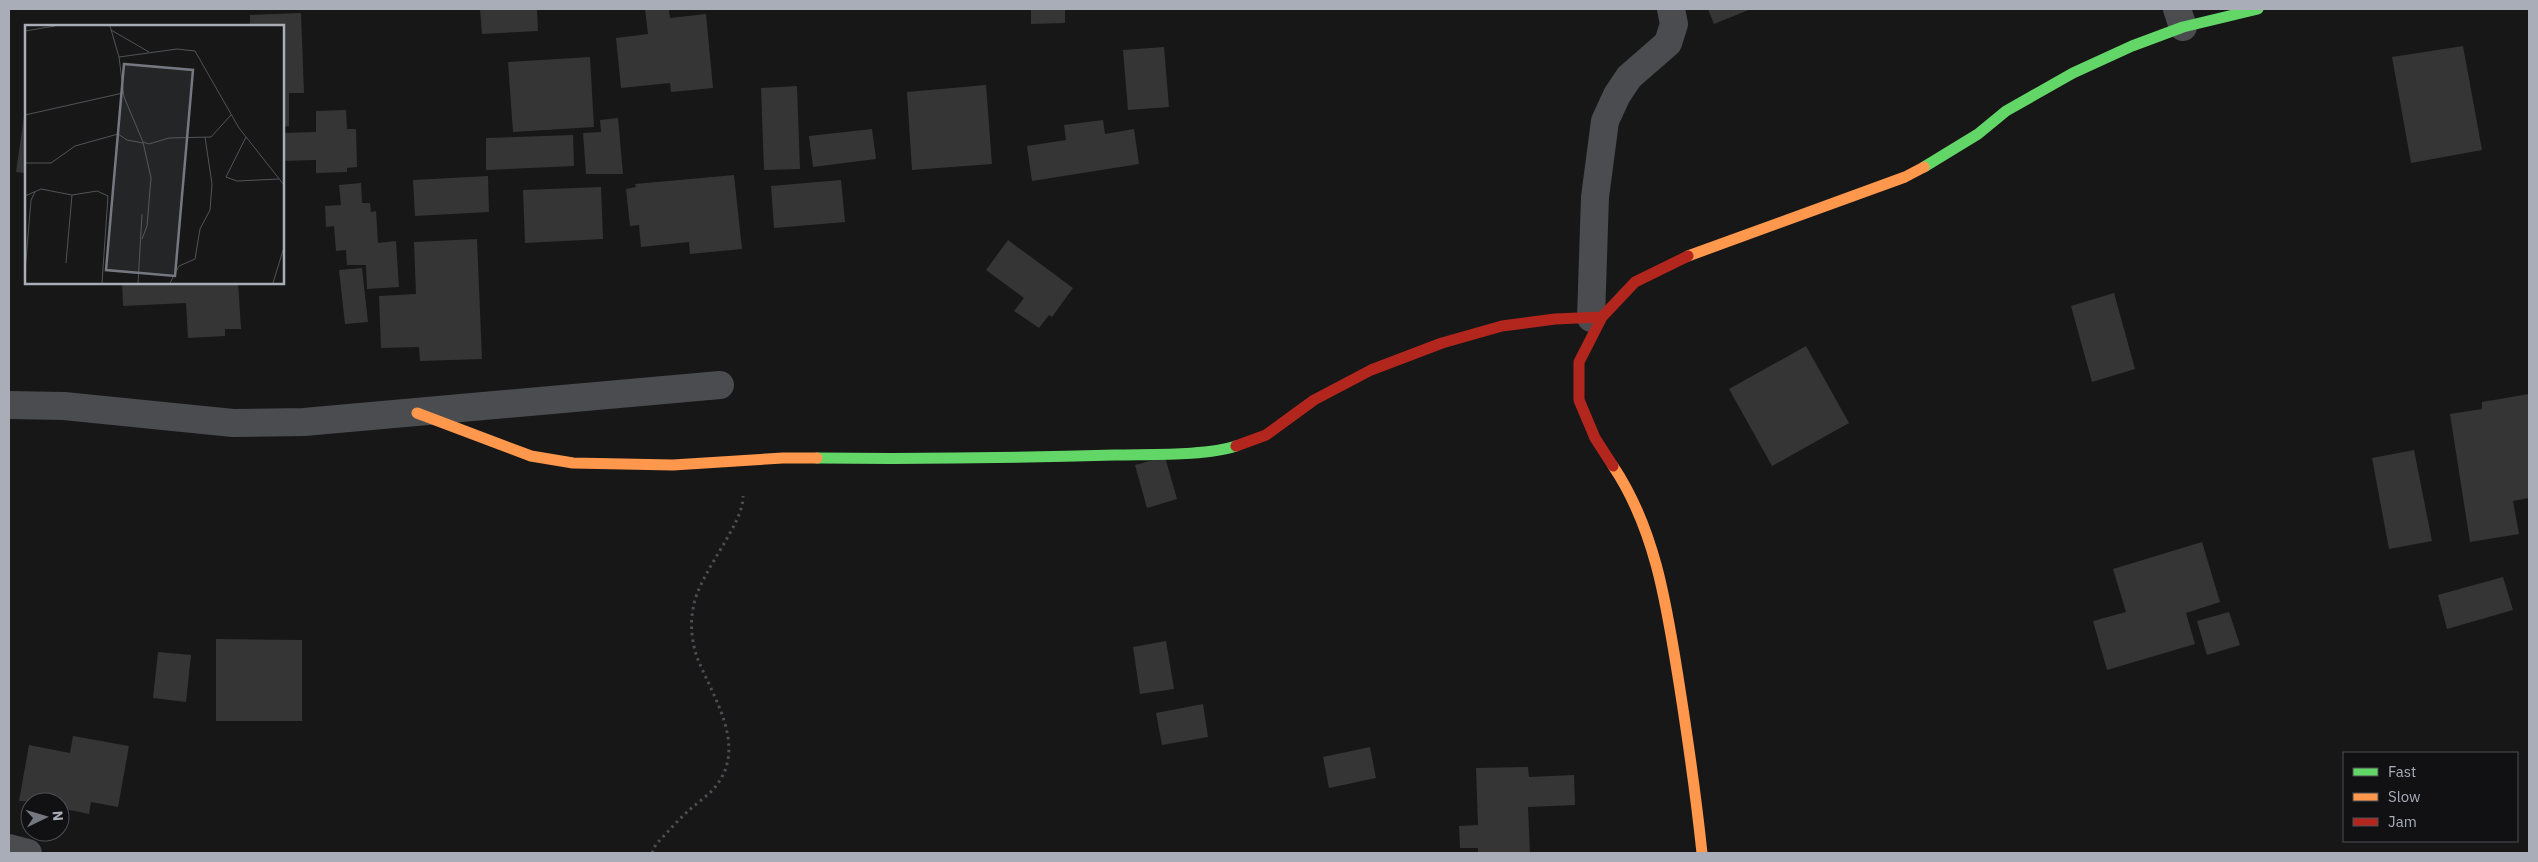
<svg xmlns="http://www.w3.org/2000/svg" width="2538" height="862" font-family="'IBM Plex Sans',sans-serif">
  <rect width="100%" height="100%" fill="#171717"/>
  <!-- building -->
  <path fill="#353536" d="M 480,9 L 537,9 L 538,31 L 482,34 Z
    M 645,9 L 669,9 L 670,18 L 706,14 L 713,88 L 671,92 L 670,83 L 621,88 L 616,38 L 648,34 Z
    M 1031,9 L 1065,9 L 1065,23 L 1031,24 Z
    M 1708,9 L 1751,9 L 1714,24 Z
    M 301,13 L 304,93 L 289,93 L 289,126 L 282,127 L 282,26 L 250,26 L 250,15 Z
    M 2463,46 L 2482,150 L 2411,163 L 2392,57 Z
    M 1164,47 L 1169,107 L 1128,110 L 1123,50 Z
    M 590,57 L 594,127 L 513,132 L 508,62 Z
    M 986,85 L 992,164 L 912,170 L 907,92 Z
    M 797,86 L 800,169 L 764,170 L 761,88 Z
    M 346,110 L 347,129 L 356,129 L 357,167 L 347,168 L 347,172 L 316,173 L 316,160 L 282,161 L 282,133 L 316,132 L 316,111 Z
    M 24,116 L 26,116 L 26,173 L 16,172 Z
    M 618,118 L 623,174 L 586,174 L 583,133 L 601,132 L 600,120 Z
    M 1103,120 L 1105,134 L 1134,129 L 1139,164 L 1032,181 L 1027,146 L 1066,140 L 1064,125 Z
    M 872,129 L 876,159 L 813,167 L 809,136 Z
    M 573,135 L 574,166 L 486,170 L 486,138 Z
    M 734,175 L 742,249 L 690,254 L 689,242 L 641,247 L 639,225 L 630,226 L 626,189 L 636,187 L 635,184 Z
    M 488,176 L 489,212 L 415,216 L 413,180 Z
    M 841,180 L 845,222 L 774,228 L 771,186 Z
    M 361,183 L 362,203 L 370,203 L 371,212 L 376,211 L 378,243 L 396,241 L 399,287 L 367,289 L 366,265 L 347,265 L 346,250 L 336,251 L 334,226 L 326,227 L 325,206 L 341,205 L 339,185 Z
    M 601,187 L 603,239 L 525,243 L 523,190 Z
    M 477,239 L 482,359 L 420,361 L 419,347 L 381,348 L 379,296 L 416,294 L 414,242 Z
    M 1008,240 L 1073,288 L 1052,317 L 1049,315 L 1039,328 L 1014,311 L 1024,298 L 986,270 Z
    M 362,268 L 368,322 L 345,324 L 339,270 Z
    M 122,282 L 238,282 L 241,329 L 225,329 L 225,336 L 188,338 L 186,303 L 123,306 Z
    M 2114,293 L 2135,369 L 2092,382 L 2071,306 Z
    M 1806,346 L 1849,423 L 1772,466 L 1729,389 Z
    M 2529,394 L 2529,498 L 2513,501 L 2519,534 L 2470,542 L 2450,414 L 2482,409 L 2482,402 Z
    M 2414,450 L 2432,541 L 2389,549 L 2372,458 Z
    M 1165,457 L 1177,499 L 1147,508 L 1135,465 Z
    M 2202,542 L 2220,602 L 2186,613 L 2195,644 L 2107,670 L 2093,621 L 2126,612 L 2113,569 Z
    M 2503,577 L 2513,610 L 2447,629 L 2438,595 Z
    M 2229,612 L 2240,645 L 2207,655 L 2197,621 Z
    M 216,639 L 302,640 L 302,721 L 216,721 Z
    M 1166,641 L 1174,689 L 1140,694 L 1133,647 Z
    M 158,652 L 191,655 L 186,702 L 153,698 Z
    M 1203,704 L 1208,737 L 1162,745 L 1156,713 Z
    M 73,736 L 129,746 L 118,807 L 91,802 L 89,814 L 60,808 L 60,802 L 19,801 L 29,745 L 70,753 Z
    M 1370,747 L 1376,778 L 1329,788 L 1323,757 Z
    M 1528,767 L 1529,777 L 1574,775 L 1575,805 L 1528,807 L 1530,853 L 1478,853 L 1478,848 L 1460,848 L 1459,826 L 1478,825 L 1476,768 Z"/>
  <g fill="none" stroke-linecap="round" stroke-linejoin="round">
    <!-- path -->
    <path stroke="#4d4e52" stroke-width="3" stroke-dasharray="2.5 4" stroke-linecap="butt" d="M 652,853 L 656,844 C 667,833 677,821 688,811 C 697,803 709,795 716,786 C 748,745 712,696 697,657 C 692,643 690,625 693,609 C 698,573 744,525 743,496"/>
    <!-- street -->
    <path stroke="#4b4c50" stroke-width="28" d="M 2177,9 L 2183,27
      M 1591,318 L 1595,197 L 1605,121 L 1617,95 L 1629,77 L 1668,43 L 1674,24 L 1671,9
      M 9,405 L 64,406 L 233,423 L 304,422 L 720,385
      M 9,848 L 28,853"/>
    <!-- fast -->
    <path stroke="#63d668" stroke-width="11" d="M 1924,167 L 1978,134 L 2006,111 L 2073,73 L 2132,46 L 2183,27 L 2258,9
      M 817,458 C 916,459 1016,458 1115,455 C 1148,454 1207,456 1236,446"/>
    <!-- slow -->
    <path stroke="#ff974d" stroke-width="11" d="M 1688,256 L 1905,177 L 1924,167
      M 417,413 L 531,456 L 573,463 L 673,465 L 783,458 L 817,458
      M 1613,466 C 1656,530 1667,608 1679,683 C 1688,740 1696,796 1702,853"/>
    <!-- jam -->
    <path stroke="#b3261e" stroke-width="11" d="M 1236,446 L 1266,435 L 1314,400 L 1371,370 L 1442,343 L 1502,326 L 1555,319 L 1602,317
      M 1613,466 L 1595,438 L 1579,400 L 1579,362 L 1602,317 L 1635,282 L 1688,256"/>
  </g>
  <!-- overview -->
  <g transform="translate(25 25)">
    <rect width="259" height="259" fill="#171717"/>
    <path fill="none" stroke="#515357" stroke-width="1" d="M 85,1 L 94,32 L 99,72 L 118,117 L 124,119 L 144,113 L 186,112 L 206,90M 86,5 L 124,27M 0,6 L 30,1M 94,32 L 152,24 L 170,26 L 214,103 L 259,160M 0,90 L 98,68M 221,112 L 201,152 L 212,156 L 254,154M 0,138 L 26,138 L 50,121 L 93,109 L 102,115 L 118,118M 0,171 L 16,164 L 47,170 L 72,166 L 83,171 L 77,258M 117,214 L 122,201 L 126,153 L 118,117M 41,238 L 47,170M 0,247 L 6,175 L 10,167M 113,258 L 117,189M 145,258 L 154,241 L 170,234 L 175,204 L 185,185 L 187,159 L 180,112M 248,258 L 259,222"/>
    <path fill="#757880" fill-opacity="0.15" stroke="#757880" stroke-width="2.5" d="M 99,39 L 168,45 L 150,251 L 81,245 Z"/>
    <rect width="259" height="259" fill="none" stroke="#a8adb8" stroke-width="2.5"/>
  </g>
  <!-- border -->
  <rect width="2538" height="862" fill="none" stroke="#a8adb8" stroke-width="20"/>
  <!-- legend -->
  <rect x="2343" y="752" width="175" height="90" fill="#111113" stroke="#4d4f55"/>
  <rect x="2353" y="768" width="25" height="8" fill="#63d668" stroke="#4d4f55"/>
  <text x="2388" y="777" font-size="15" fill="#a8adb8">Fast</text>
  <rect x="2353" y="793" width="25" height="8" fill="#ff974d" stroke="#4d4f55"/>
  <text x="2388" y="802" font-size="15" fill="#a8adb8">Slow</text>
  <rect x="2353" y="818" width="25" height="8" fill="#b3261e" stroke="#4d4f55"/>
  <text x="2388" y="827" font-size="15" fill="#a8adb8">Jam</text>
  <!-- north arrow -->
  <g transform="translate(45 817) rotate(85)"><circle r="24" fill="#111113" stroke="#4d4f55"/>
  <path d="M0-4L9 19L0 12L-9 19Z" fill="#757880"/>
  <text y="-8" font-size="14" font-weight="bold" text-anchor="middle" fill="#a8adb8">N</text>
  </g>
</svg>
